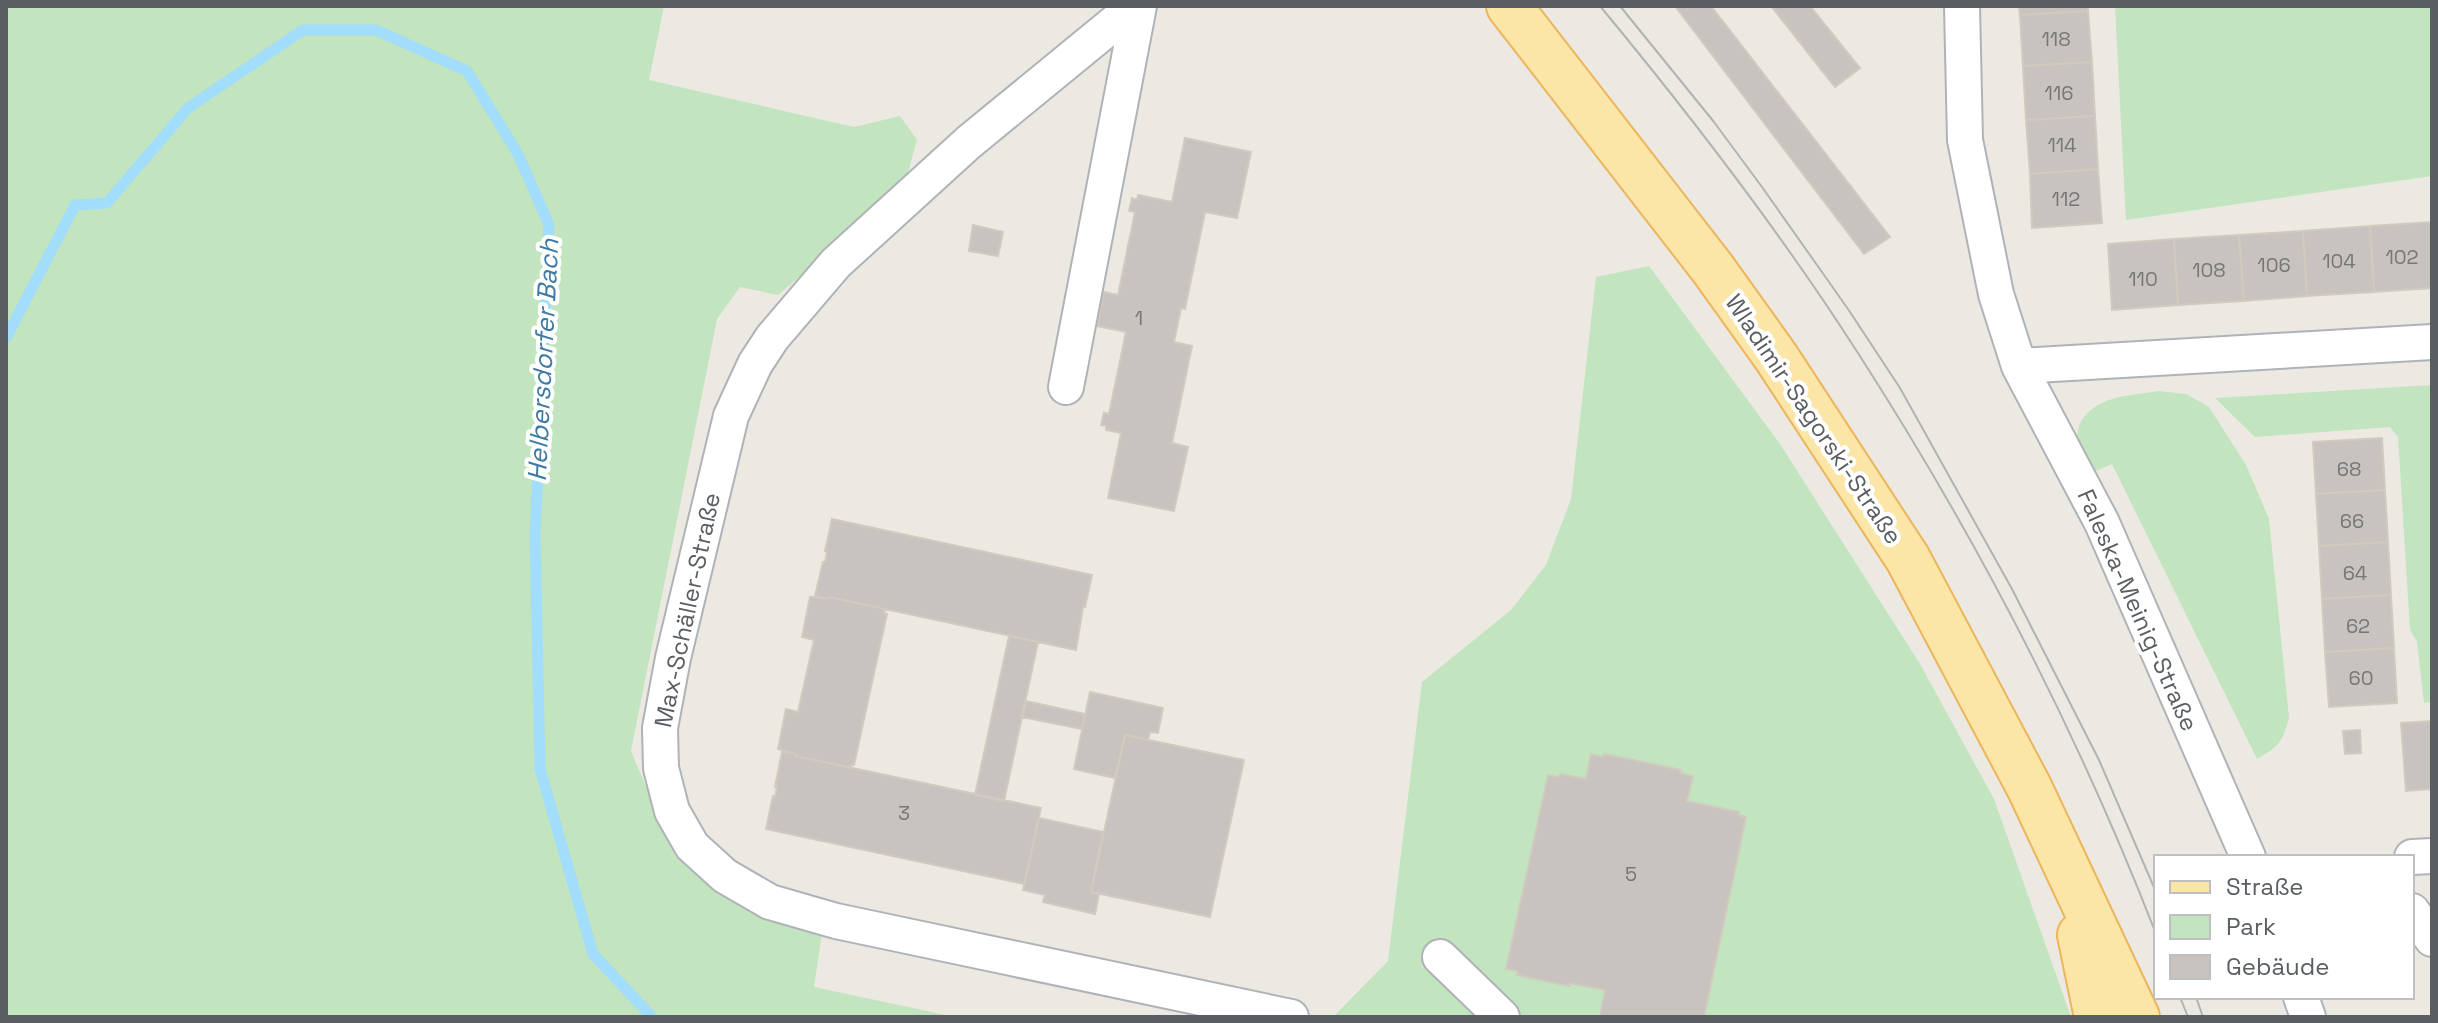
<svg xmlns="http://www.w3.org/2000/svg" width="2438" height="1023" font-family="'Space Grotesk',sans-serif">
  <rect width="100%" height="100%" fill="#ece9e2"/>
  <!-- green -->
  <path fill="#c2e4bf" d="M 6,6 L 664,6 L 649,80 L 854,127 L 900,116 L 917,140 L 904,187 L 778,295 L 740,287 L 717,319 L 631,751 L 675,856 L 719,895 L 822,933 L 814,987 L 955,1017 L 6,1017 Z
    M 2115,6 L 2432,6 L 2432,176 L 2126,220 Z
    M 1649,266 L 1780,444 L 1920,664 L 1994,799 L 2071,1017 L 1333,1017 L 1388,961 L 1422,682 L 1511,610 L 1546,565 L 1571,499 L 1596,277 Z
    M 2432,385 L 2432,702 L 2424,703 L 2417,642 L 2410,630 L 2398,437 L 2390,427 L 2255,437 L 2215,398 Z
    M 2159,391 L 2186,394 L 2209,407 L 2246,465 L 2269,519 L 2289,718 C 2282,743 2279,746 2257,759 L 2112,464 L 2089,474 C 2074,448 2069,419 2102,403 C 2118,395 2141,394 2159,391 Z"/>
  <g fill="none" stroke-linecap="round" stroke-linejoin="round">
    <!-- stream -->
    <path stroke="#a2ddfc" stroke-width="11" d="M 6,338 L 75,205 L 107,203 L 188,108 L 303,30 L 376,30 L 467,71 L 518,154 L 549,225 L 535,533 L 540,769 L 593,954 L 652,1017"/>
  </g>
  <!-- building -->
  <path fill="#c8c3bf" stroke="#d1cac0" stroke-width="2" d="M 1675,6 L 1711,6 L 1890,237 L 1864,254 Z
    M 1771,6 L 1810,6 L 1860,68 L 1835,87 Z
    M 2019,6 L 2088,6 L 2088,11 L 2020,15 Z
    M 2088,11 L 2092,62 L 2023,66 L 2020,15 Z
    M 2092,62 L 2095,116 L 2026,120 L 2023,66 Z
    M 2095,116 L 2098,169 L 2030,174 L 2026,120 Z
    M 1185,138 L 1251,152 L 1237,218 L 1205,212 L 1185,309 L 1181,308 L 1174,342 L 1192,346 L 1172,443 L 1188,447 L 1174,511 L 1108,498 L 1121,433 L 1106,430 L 1106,426 L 1101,425 L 1104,413 L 1109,414 L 1126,332 L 1097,326 L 1104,292 L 1118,295 L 1135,212 L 1129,211 L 1132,198 L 1137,200 L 1138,195 L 1172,202 Z
    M 2098,169 L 2102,223 L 2032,228 L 2030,174 Z
    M 2432,222 L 2432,288 L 2374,292 L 2370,226 Z
    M 973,225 L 1003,232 L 998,256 L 969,251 Z
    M 2370,226 L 2374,292 L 2307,296 L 2303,231 Z
    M 2303,231 L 2307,296 L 2244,301 L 2239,235 Z
    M 2239,235 L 2244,301 L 2178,305 L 2174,239 Z
    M 2174,239 L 2178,305 L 2112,310 L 2108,244 Z
    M 2382,438 L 2385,490 L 2316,494 L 2313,442 Z
    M 2385,490 L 2388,542 L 2319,546 L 2316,494 Z
    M 832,519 L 1092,575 L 1085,607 L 1083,607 L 1076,650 L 829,597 L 829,599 L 815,596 L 823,562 L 825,562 L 827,552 L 825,551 Z
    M 2388,542 L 2391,595 L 2322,599 L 2319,546 Z
    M 2391,595 L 2394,648 L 2325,652 L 2322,599 Z
    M 810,597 L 829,599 L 829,597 L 885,609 L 884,613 L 887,614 L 854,765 L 851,765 L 851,768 L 796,756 L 796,754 L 778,749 L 786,709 L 798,712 L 814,640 L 802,637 Z
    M 1009,636 L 1038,642 L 1004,801 L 975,795 Z
    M 2394,648 L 2397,703 L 2329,707 L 2325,652 Z
    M 1090,692 L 1163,708 L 1158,733 L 1150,732 L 1148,740 L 1125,735 L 1115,778 L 1074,769 Z
    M 1026,701 L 1085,714 L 1082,729 L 1022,717 Z
    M 2432,721 L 2432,789 L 2406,791 L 2401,723 Z
    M 2360,730 L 2361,753 L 2345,754 L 2343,731 Z
    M 1125,735 L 1244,760 L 1210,917 L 1091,892 Z
    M 782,752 L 796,754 L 796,756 L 1041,808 L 1024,884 L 766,829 L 773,796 L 775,797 L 777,787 L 775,787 Z
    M 1591,754 L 1603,757 L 1604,754 L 1681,770 L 1680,773 L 1693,776 L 1687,801 L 1739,812 L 1738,815 L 1746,817 L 1704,1017 L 1600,1017 L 1605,990 L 1569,983 L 1569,986 L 1517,975 L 1518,971 L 1506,969 L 1548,775 L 1559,777 L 1560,774 L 1586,779 Z
    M 1039,818 L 1103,832 L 1091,892 L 1099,894 L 1095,914 L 1043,902 L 1045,895 L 1023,890 Z"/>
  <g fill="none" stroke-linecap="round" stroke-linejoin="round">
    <defs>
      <path id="minor" d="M 1135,6 L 969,142 L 836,263 L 772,338 L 755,364 L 731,416 L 673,658 L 660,728 L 661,768 L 672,811 L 692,846 L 725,876 L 770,902 L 836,921 L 1291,1017
        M 1962,6 L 1965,140 L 1996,294 L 2019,366
        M 1066,387 L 1139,6
        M 2248,857 L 2102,523 L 2019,366 L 2432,342
        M 2412,857 L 2432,856
        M 2412,911 L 2432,939
        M 1440,957 L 1502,1017
        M 2301,997 L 2308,1017"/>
      <path id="major" d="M 1509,6 L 1713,269 L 1776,357 L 1908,559 L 2030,789 L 2137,1017
        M 2080,935 L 2097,1017"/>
    </defs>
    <!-- minor casing -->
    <use href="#minor" stroke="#afb3b7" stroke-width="38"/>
    <!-- major casing -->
    <use href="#major" stroke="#ecb55b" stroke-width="48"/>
    <!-- minor -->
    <use href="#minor" stroke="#fff" stroke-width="34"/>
    <!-- major -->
    <use href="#major" stroke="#fce6a7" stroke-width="44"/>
    <!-- tram -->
    <path stroke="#b1b2b2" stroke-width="2" d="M 1600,6 C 1691,116 1779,230 1856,350 C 1974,533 2077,730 2156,934
      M 1620,6 L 1714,122 L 1762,187 L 1848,309 L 1900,388 L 2012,589 L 2099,760 L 2156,892
      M 2180,997 L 2188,1017
      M 2196,997 L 2203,1017"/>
  </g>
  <g text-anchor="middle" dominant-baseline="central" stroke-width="8" stroke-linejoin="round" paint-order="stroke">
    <!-- number labels -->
    <g font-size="20" fill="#767779">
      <text x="2056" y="39">118</text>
      <text x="2059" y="93">116</text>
      <text x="2062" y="145">114</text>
      <text x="2066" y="199">112</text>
      <text x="2402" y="257">102</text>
      <text x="2339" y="261">104</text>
      <text x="2274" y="265">106</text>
      <text x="2209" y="270">108</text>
      <text x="2143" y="279">110</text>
      <text x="1139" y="318">1</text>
      <text x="2349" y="469">68</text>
      <text x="2352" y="521">66</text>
      <text x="2355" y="573">64</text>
      <text x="2358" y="626">62</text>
      <text x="2361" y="678">60</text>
      <text x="904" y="813">3</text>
      <text x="1631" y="874">5</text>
    </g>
    <!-- street labels -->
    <g font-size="24" fill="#5a5e62" stroke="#fff">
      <text transform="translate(1814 419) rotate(56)">Wladimir-Sagorski-Straße</text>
      <text transform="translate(687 610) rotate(-78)">Max-Schäller-Straße</text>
      <text transform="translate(2138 610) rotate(66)">Faleska-Meinig-Straße</text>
    </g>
    <!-- water labels -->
    <g font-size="26" font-style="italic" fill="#3e7aa4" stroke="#fff">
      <text transform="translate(543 360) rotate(-87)">Helbersdorfer Bach</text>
    </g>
  </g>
  <!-- border -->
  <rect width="2438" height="1023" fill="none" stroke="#5a5e62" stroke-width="16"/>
  <!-- legend -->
  <rect x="2154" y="855" width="260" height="144" fill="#ffffff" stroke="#bdbfc0" stroke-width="2"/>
  <rect x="2170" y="881" width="40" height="12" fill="#fce6a7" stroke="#bdbfc0" stroke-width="2"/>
  <text x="2226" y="895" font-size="24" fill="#5a5e62">Straße</text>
  <rect x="2170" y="915" width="40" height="24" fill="#c2e4bf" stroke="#bdbfc0" stroke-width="2"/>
  <text x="2226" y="935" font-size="24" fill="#5a5e62">Park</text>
  <rect x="2170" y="955" width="40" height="24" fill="#c8c3bf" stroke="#bdbfc0" stroke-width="2"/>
  <text x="2226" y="975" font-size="24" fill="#5a5e62">Gebäude</text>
</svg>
